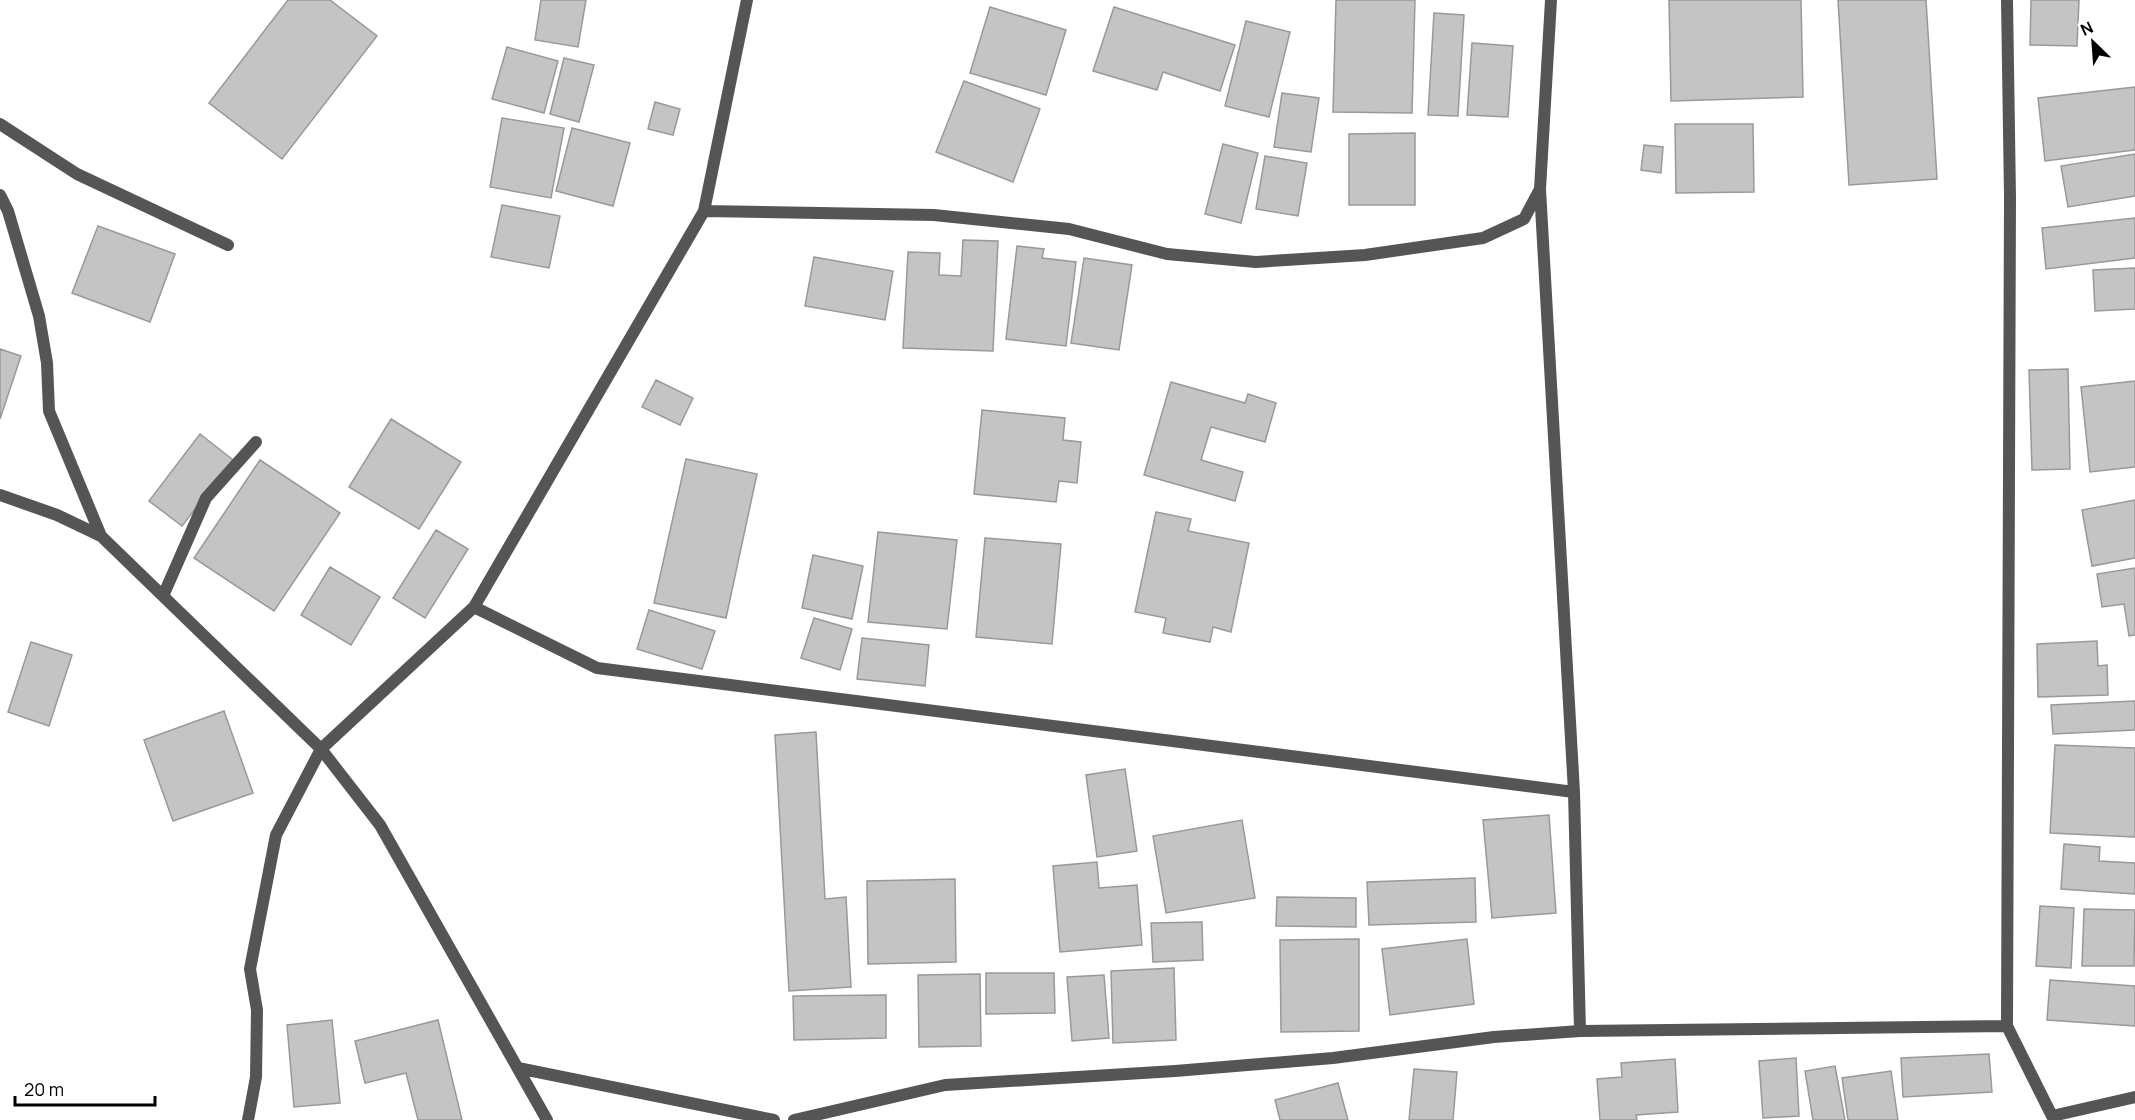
<svg xmlns="http://www.w3.org/2000/svg" width="2135" height="1120" font-family="Manrope,sans-serif">
  <rect width="100%" height="100%" fill="#fff"/>
  <!-- building -->
  <path fill="#c4c4c4" stroke="#999" stroke-width="1.5" d="M 288,0 L 330,0 L 377,36 L 282,159 L 209,103 Z
    M 541,0 L 586,0 L 578,47 L 535,40 Z
    M 1336,0 L 1415,0 L 1412,113 L 1333,112 Z
    M 1669,0 L 1801,0 L 1803,97 L 1671,101 Z
    M 1838,0 L 1926,0 L 1937,179 L 1849,185 Z
    M 2031,0 L 2079,0 L 2077,46 L 2030,45 Z
    M 990,7 L 1066,30 L 1046,95 L 970,73 Z
    M 1114,7 L 1235,45 L 1220,91 L 1163,72 L 1157,90 L 1093,71 Z
    M 1434,13 L 1464,15 L 1458,116 L 1428,115 Z
    M 1246,21 L 1290,32 L 1269,117 L 1225,106 Z
    M 1472,43 L 1513,46 L 1508,117 L 1467,115 Z
    M 507,47 L 558,61 L 544,113 L 492,99 Z
    M 564,58 L 594,65 L 579,122 L 550,114 Z
    M 964,81 L 1040,109 L 1013,182 L 936,152 Z
    M 2135,87 L 2135,150 L 2045,161 L 2038,98 Z
    M 1282,93 L 1319,98 L 1311,152 L 1274,147 Z
    M 655,102 L 680,109 L 673,135 L 648,129 Z
    M 502,118 L 564,128 L 551,198 L 490,187 Z
    M 1675,124 L 1753,124 L 1754,192 L 1676,193 Z
    M 572,128 L 630,143 L 613,206 L 556,191 Z
    M 1415,133 L 1415,205 L 1349,205 L 1349,134 Z
    M 1223,144 L 1258,153 L 1241,223 L 1205,214 Z
    M 1644,145 L 1663,147 L 1661,173 L 1641,170 Z
    M 2135,154 L 2135,196 L 2068,207 L 2061,166 Z
    M 1265,156 L 1307,163 L 1298,216 L 1256,209 Z
    M 502,205 L 560,216 L 549,268 L 491,257 Z
    M 2135,218 L 2135,258 L 2046,269 L 2042,228 Z
    M 98,226 L 175,254 L 150,322 L 72,293 Z
    M 963,240 L 998,241 L 993,351 L 903,348 L 908,252 L 940,253 L 939,275 L 961,276 Z
    M 1017,246 L 1044,249 L 1042,258 L 1076,262 L 1066,346 L 1006,339 Z
    M 814,257 L 893,271 L 885,320 L 805,306 Z
    M 1084,258 L 1132,265 L 1119,350 L 1071,343 Z
    M 2135,268 L 2135,309 L 2095,311 L 2093,270 Z
    M 0,349 L 21,356 L 0,419 Z
    M 2068,369 L 2070,469 L 2032,470 L 2029,370 Z
    M 656,380 L 693,398 L 680,425 L 642,407 Z
    M 2135,381 L 2135,467 L 2090,472 L 2081,387 Z
    M 1171,382 L 1245,403 L 1248,394 L 1276,403 L 1265,442 L 1211,427 L 1201,460 L 1243,472 L 1235,501 L 1144,475 Z
    M 982,410 L 1065,418 L 1063,440 L 1081,442 L 1077,483 L 1059,481 L 1056,502 L 974,494 Z
    M 391,419 L 461,462 L 419,529 L 349,487 Z
    M 200,434 L 233,460 L 182,526 L 149,501 Z
    M 686,459 L 757,474 L 726,618 L 654,603 Z
    M 260,460 L 340,513 L 274,611 L 194,558 Z
    M 2135,500 L 2135,558 L 2092,566 L 2082,510 Z
    M 1156,512 L 1191,519 L 1188,531 L 1249,543 L 1231,632 L 1213,627 L 1210,642 L 1163,633 L 1166,618 L 1135,612 Z
    M 436,530 L 468,549 L 425,618 L 393,598 Z
    M 878,532 L 957,540 L 947,629 L 868,622 Z
    M 985,538 L 1061,544 L 1052,644 L 976,637 Z
    M 813,555 L 863,566 L 852,619 L 802,608 Z
    M 330,567 L 380,597 L 351,645 L 301,615 Z
    M 2135,568 L 2135,635 L 2129,636 L 2124,604 L 2102,607 L 2097,574 Z
    M 649,610 L 715,631 L 702,669 L 637,649 Z
    M 814,618 L 852,629 L 840,670 L 801,658 Z
    M 862,638 L 929,645 L 925,686 L 857,679 Z
    M 2097,641 L 2098,666 L 2107,665 L 2108,695 L 2038,697 L 2037,644 Z
    M 31,642 L 72,655 L 49,726 L 8,712 Z
    M 2135,701 L 2135,730 L 2053,734 L 2051,705 Z
    M 224,711 L 253,793 L 173,821 L 144,740 Z
    M 816,732 L 825,899 L 846,897 L 851,987 L 789,991 L 775,735 Z
    M 2055,745 L 2135,748 L 2135,837 L 2050,833 Z
    M 1125,769 L 1137,851 L 1097,857 L 1086,775 Z
    M 1549,815 L 1556,913 L 1492,918 L 1483,820 Z
    M 1242,820 L 1255,898 L 1166,913 L 1153,836 Z
    M 2064,844 L 2100,847 L 2099,861 L 2135,863 L 2135,894 L 2061,889 Z
    M 1097,862 L 1099,888 L 1137,885 L 1142,945 L 1060,952 L 1053,866 Z
    M 1475,878 L 1476,922 L 1369,925 L 1367,882 Z
    M 955,879 L 956,962 L 868,964 L 867,881 Z
    M 1277,897 L 1356,898 L 1356,927 L 1276,926 Z
    M 2040,906 L 2074,908 L 2071,968 L 2036,966 Z
    M 2084,909 L 2135,910 L 2134,966 L 2082,966 Z
    M 1202,922 L 1203,960 L 1153,962 L 1151,923 Z
    M 1359,939 L 1359,1031 L 1281,1032 L 1280,940 Z
    M 1467,939 L 1474,1004 L 1390,1015 L 1382,949 Z
    M 1174,968 L 1176,1040 L 1113,1043 L 1111,971 Z
    M 986,973 L 1054,973 L 1055,1013 L 986,1014 Z
    M 980,974 L 981,1046 L 919,1047 L 918,975 Z
    M 1104,975 L 1109,1038 L 1072,1041 L 1067,977 Z
    M 2050,980 L 2135,986 L 2135,1026 L 2047,1020 Z
    M 886,995 L 886,1038 L 794,1040 L 793,996 Z
    M 332,1020 L 340,1103 L 294,1107 L 287,1025 Z
    M 438,1020 L 462,1120 L 418,1120 L 406,1073 L 365,1083 L 355,1041 Z
    M 1989,1054 L 1992,1092 L 1903,1097 L 1901,1058 Z
    M 1796,1058 L 1799,1116 L 1763,1118 L 1759,1061 Z
    M 1675,1059 L 1678,1112 L 1636,1115 L 1637,1120 L 1600,1120 L 1597,1079 L 1622,1077 L 1621,1063 Z
    M 1835,1066 L 1845,1120 L 1813,1120 L 1805,1071 Z
    M 1414,1069 L 1457,1072 L 1453,1120 L 1409,1120 Z
    M 1891,1071 L 1898,1120 L 1848,1120 L 1842,1078 Z
    M 1338,1083 L 1348,1120 L 1280,1120 L 1275,1100 Z"/>
  <g fill="none" stroke-linecap="round" stroke-linejoin="round">
    <!-- minor -->
    <path stroke="#555" stroke-width="12" d="M 2007,0 L 2010,197 L 2007,1026 L 2052,1116 L 2135,1097
      M 0,124 L 77,174 L 228,245
      M 1540,189 L 1574,792
      M 0,195 L 8,211 L 39,316 L 47,363 L 49,411 L 101,536
      M 704,211 L 934,215 L 1069,229 L 1167,254 L 1256,262 L 1365,255 L 1483,238 L 1524,219 L 1540,189 L 1551,0
      M 0,495 L 57,515 L 101,536 L 321,749 L 380,825 L 547,1120
      M 163,596 L 206,498 L 256,442
      M 474,607 L 704,211 L 747,0
      M 518,1068 L 774,1120
      M 248,1120 L 256,1077 L 257,1010 L 250,969 L 276,835 L 321,749 L 474,607 L 597,668 L 1574,792 L 1580,1031
      M 794,1120 L 945,1085 L 1175,1071 L 1333,1058 L 1494,1037 L 1580,1031 L 2007,1026"/>
  </g>
  <!-- north arrow -->
  <g transform="translate(2093 42) rotate(335)" stroke="#ffffff" stroke-width="4.5" paint-order="stroke">
  <path d="M0-4.5L10 22L0 15L-10 22Z" fill="#000000"/>
  <text y="-9" font-size="16" font-weight="bold" text-anchor="middle" fill="#000000">N</text>
  </g>
  <!-- scale -->
  <path d="M15 1096v9h140v-9" fill="none" stroke="#000000" stroke-width="3"/>
  <text x="24" y="1096" font-size="18" fill="#000000" stroke="#ffffff" stroke-width="4.5" paint-order="stroke">20 m</text>
</svg>
